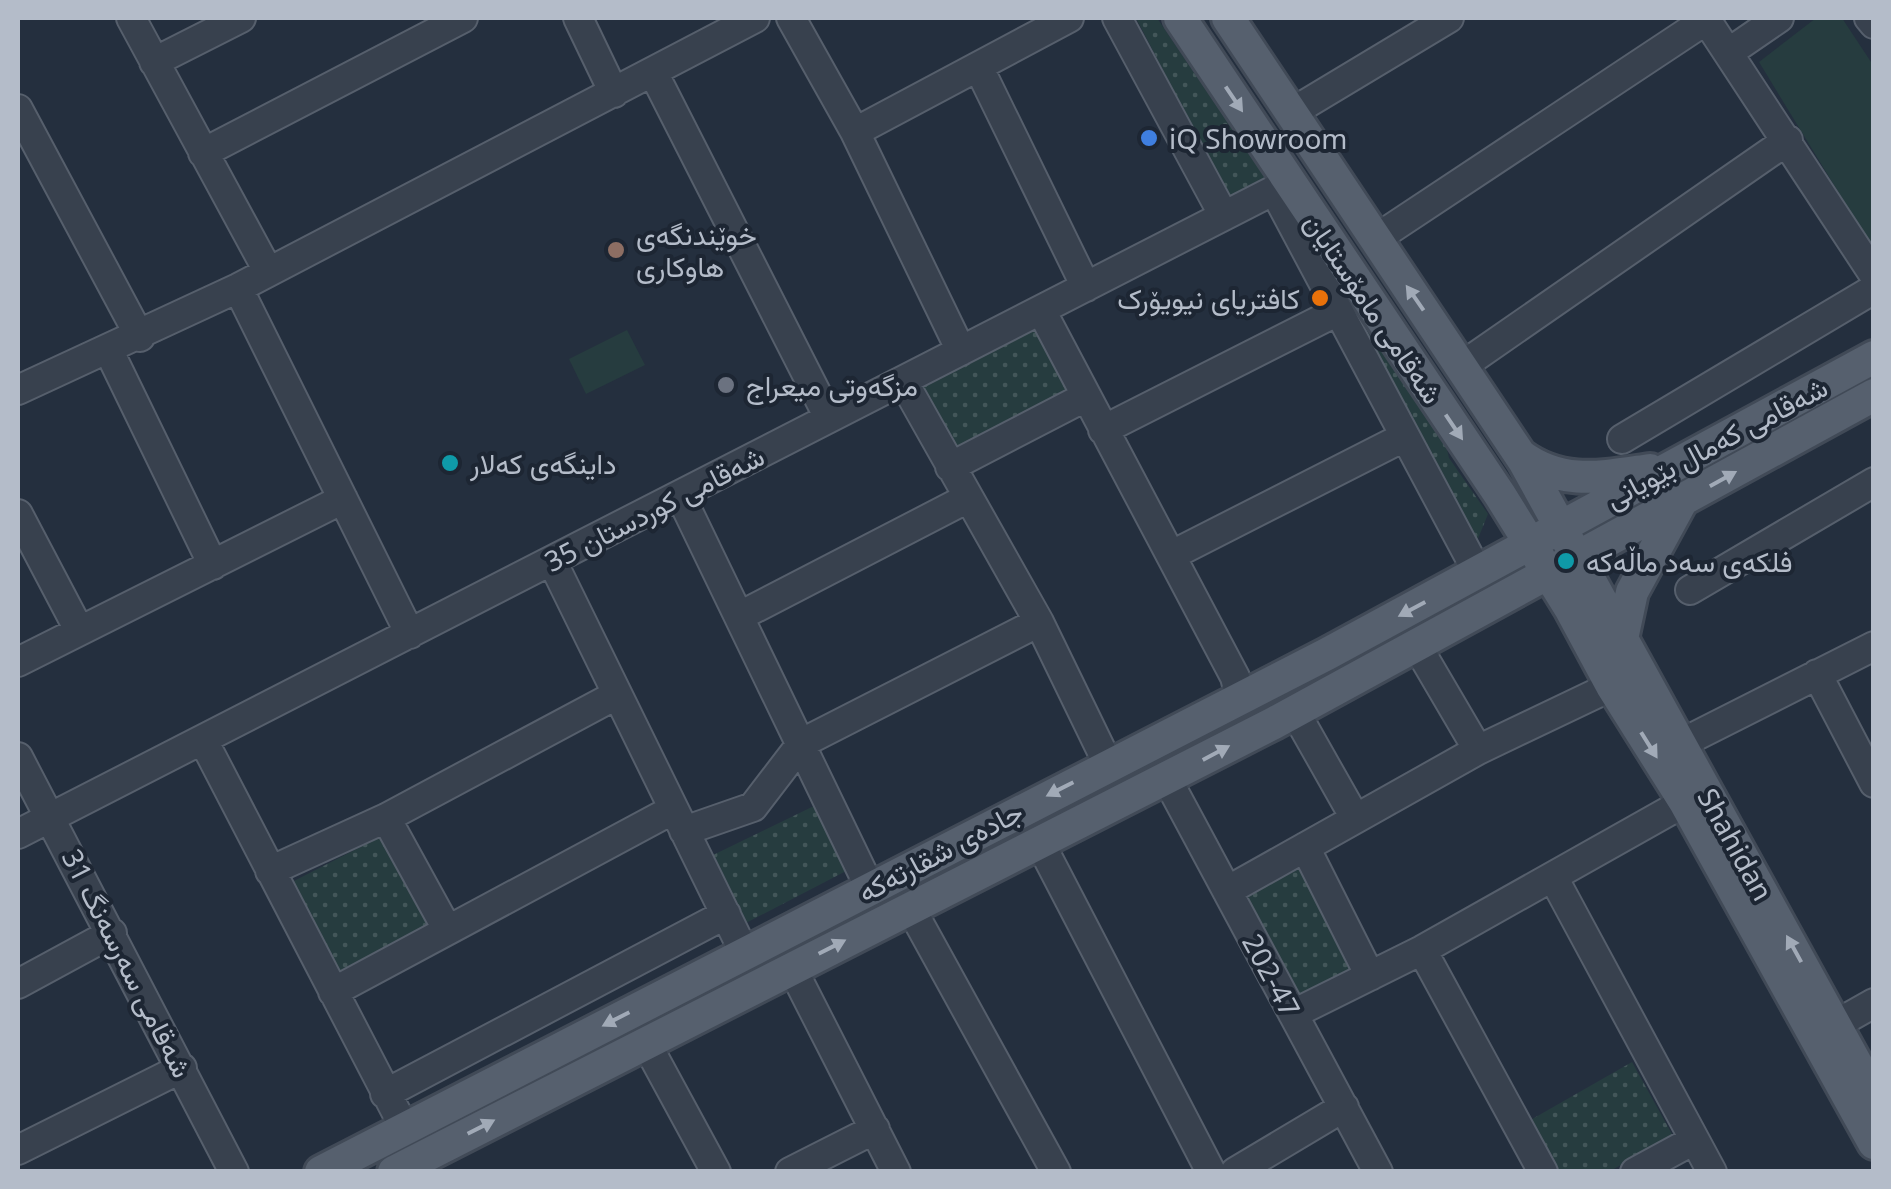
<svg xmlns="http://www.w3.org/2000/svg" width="1891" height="1189" font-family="'Noto Sans',Vazirmatn,sans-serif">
  <defs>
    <pattern id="grass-dots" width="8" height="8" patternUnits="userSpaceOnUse" patternTransform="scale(2.5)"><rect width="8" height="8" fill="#263c3f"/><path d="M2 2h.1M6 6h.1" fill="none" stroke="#435659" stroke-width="1.8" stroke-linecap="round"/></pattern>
  </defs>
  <rect width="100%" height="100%" fill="#242f3e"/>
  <!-- grass -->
  <path fill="url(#grass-dots)" d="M 1136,18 L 1157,18 L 1265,177 L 1229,197 Z
    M 1338,289 L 1442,429 L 1449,458 L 1488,514 L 1475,546 Z
    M 1037,323 L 1083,413 L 966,473 L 920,384 Z
    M 818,804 L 848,870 L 744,924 L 711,856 Z
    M 384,835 L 433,929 L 338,977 L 290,883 Z
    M 1299,869 L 1353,969 L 1301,996 L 1247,896 Z
    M 1632,1062 L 1673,1136 L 1610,1171 L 1555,1171 L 1527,1122 Z"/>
  <!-- garden -->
  <path fill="#263c3f" d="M 1816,18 L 1842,18 L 1873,65 L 1873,249 L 1759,62 Z
    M 627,330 L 645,365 L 586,394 L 569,359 Z"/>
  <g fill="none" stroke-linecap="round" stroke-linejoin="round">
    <defs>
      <path id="minor" d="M 131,18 L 268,271
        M 578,18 L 614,93
        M 791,18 L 855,132 L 961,351
        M 1117,18 L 1224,216
        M 1705,18 L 1874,275
        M 1869,18 L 1874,24
        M 1728,53 L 1779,18
        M 154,62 L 241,18
        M 979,68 L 1086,287
        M 654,74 L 829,418
        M 18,109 L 140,337
        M 1291,113 L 1449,18
        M 855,132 L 1069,18
        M 203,153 L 463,18
        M 1274,190 L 1478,573
        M 1374,240 L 1706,20
        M 238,288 L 410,634
        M 1041,310 L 1235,677 L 1240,697
        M 108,349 L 213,565
        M 1462,366 L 1788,140
        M 903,381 L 1039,622 L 1108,764
        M 18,390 L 238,288 L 755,18
        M 1103,430 L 1336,312
        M 1622,439 L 1874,289
        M 950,467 L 1085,397
        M 680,495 L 870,888
        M 18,514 L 79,630
        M 1174,554 L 1404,437
        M 552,561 L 745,954
        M 1690,590 L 1874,482
        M 740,616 L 966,499
        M 1417,646 L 1478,750
        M 18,662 L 343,499
        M 1817,674 L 1874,783
        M 1295,712 L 1355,818
        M 203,740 L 404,1127
        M 1682,743 L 1874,646
        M 18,757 L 234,1172
        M 1167,779 L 1378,1172
        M 386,818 L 447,929
        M 684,831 L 753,807 L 802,743 L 1039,622
        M 18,834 L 1290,182
        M 1040,843 L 1211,1172
        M 1305,847 L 1370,976
        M 270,871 L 386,818 L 616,695
        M 1553,877 L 1712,1172
        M 1227,891 L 1478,750 L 1612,686
        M 910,907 L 1056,1172
        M 1422,950 L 1543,1172
        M 792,968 L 896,1172
        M 18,984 L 112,933
        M 333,992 L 672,810
        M 1293,1014 L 1422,950 L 1685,802
        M 1835,1025 L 1874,1003
        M 646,1043 L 716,1172
        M 385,1094 L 726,914
        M 18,1150 L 182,1068
        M 790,1172 L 875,1129
        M 1235,1172 L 1344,1107
        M 1635,1172 L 1694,1140"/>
      <path id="major" d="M 1180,18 L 1500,495 L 1570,608 L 1612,686 L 1685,802 L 1874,1143
        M 1228,18 L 1524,461 L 1874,1096
        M 1520,455 C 1562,486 1601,477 1650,470
        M 1622,639 L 1632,592 L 1681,502
        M 321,1172 L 1327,654 L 1874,357
        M 394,1172 L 1274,723 L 1874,395"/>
    </defs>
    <!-- minor casing -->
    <use href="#minor" stroke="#565f6c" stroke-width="32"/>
    <!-- major casing -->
    <use href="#major" stroke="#414a57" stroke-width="38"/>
    <!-- minor -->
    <use href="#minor" stroke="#38414e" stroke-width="28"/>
    <!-- major -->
    <use href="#major" stroke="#56606e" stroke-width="32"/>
  </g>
  <!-- one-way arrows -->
  <defs><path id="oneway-solid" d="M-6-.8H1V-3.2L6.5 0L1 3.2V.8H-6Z" transform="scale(2.5)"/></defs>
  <g fill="#a1aab7">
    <use href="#oneway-solid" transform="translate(1234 99) rotate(56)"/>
    <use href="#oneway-solid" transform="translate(1415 298) rotate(-125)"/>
    <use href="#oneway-solid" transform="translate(1454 427) rotate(56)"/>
    <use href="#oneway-solid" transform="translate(1723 479) rotate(-29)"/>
    <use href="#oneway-solid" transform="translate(1412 609) rotate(152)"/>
    <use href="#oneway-solid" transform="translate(1649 745) rotate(58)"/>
    <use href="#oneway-solid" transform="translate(1216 753) rotate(-28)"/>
    <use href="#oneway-solid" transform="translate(1060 789) rotate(153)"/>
    <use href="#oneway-solid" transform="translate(832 947) rotate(-27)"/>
    <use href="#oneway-solid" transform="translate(1794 949) rotate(-119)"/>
    <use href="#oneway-solid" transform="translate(616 1019) rotate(153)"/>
    <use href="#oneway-solid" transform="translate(481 1127) rotate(-27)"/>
  </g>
  <!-- markers -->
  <circle fill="#3f7fe0" stroke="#1d2633" stroke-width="4" cx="1149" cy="138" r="10"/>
  <circle fill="#8d6e63" stroke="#1d2633" stroke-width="4" cx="616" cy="250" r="10"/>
  <circle fill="#e8710a" stroke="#1d2633" stroke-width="4" cx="1320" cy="298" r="10"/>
  <circle fill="#6b7280" stroke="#1d2633" stroke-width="4" cx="726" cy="385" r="10"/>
  <g fill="#0f9aa8" stroke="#1d2633" stroke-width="4">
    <circle cx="450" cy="463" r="10"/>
    <circle cx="1566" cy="561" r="10"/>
  </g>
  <g text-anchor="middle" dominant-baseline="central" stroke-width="8" stroke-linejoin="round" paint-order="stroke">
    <!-- poi labels -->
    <g font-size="28" fill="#b4bcc9" stroke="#1d2633" text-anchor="start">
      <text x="1169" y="138">iQ Showroom</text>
      <text x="636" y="234">خوێندنگەی<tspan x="636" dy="32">هاوکاری</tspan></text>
      <text x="1300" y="298" text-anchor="end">کافتریای نیویۆرک</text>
      <text x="746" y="385">مزگەوتی میعراج</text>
      <text x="470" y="463">داینگەی کەلار</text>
      <text x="1586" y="561">فلکەی سەد ماڵەکە</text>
    </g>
    <!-- street labels -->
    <g font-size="28" fill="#b4bcc9" stroke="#1d2633">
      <text transform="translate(1374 308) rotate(56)">شەقامی مامۆستایان</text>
      <text transform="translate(1716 442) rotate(-28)">شەقامی کەمال بێویانی</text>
      <text transform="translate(654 508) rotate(-27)">شەقامی کوردستان 35</text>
      <text transform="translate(1736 844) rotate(61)">Shahidan</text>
      <text transform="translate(940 851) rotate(-28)">جادەی شقارتەکە</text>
      <text transform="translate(128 963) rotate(63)">شەقامی سەرسەنگ 31</text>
      <text transform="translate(1272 975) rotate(62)">202-47</text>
    </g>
  </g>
  <!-- border -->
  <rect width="1891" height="1189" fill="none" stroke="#b4bcc9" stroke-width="40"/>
</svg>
